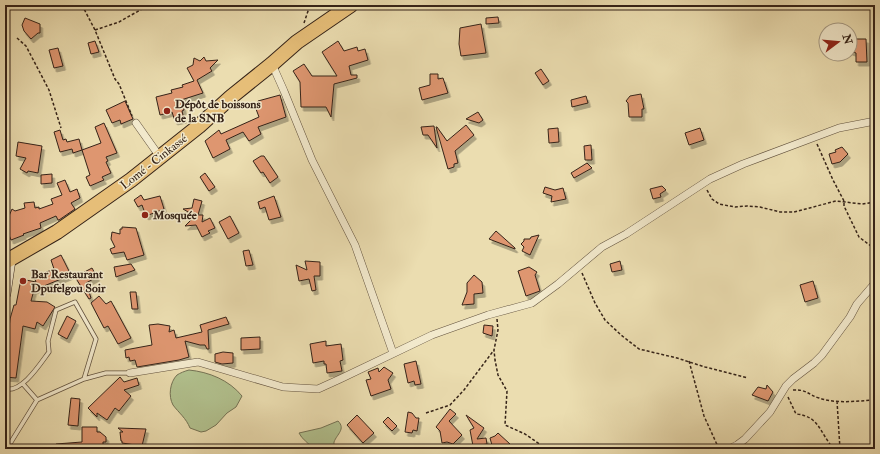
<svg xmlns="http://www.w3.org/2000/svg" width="880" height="454" font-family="'IM FELL Double Pica',serif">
  <defs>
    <filter id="shadow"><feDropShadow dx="2.5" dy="4" stdDeviation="0" flood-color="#0004"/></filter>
  </defs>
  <rect width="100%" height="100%" fill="#ebddb0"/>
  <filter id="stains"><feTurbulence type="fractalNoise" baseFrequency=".005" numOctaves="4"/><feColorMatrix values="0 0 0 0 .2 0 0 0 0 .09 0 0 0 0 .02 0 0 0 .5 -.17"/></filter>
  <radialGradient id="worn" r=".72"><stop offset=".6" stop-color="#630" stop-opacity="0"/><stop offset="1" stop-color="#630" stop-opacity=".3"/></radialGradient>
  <!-- green -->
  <path fill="#b2c28f" stroke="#747254" d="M 189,370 C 209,372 229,380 242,396 L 236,407 L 227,413 L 216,425 L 206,431 L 201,432 L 190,428 C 186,418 179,413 173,405 C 168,396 170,382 177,375 C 180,373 185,371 189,370 Z
    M 338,421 C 346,429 337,434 334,442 C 334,444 334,447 333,449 L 312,449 C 309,442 302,440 299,433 L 321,428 Z"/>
  <!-- building -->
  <path fill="#de966f" stroke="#352318" filter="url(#shadow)" d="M 498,17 L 499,23 L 486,24 L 486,18 Z
    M 25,18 L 40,24 L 40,33 L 38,33 L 31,39 L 24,31 L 22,25 Z
    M 481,24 L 486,53 L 461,56 L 459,44 L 460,28 Z
    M 855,39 L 866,39 L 867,62 L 856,62 L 856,53 L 850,51 L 850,46 L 855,44 Z
    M 95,41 L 99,52 L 91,54 L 88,43 Z
    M 338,41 L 344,51 L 357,47 L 358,51 L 365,49 L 368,60 L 349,66 L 351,75 L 357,75 L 357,78 L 334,84 L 331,117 L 326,107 L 301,107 L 300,82 L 293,71 L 304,64 L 312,76 L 337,76 L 322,52 Z
    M 58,48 L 63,66 L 54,68 L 49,50 Z
    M 204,57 L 206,61 L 218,60 L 210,68 L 212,71 L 197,80 L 203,93 L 181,100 L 184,110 L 182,111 L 184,119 L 175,121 L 172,112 L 160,115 L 156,97 L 172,93 L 171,90 L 183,87 L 182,85 L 194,81 L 187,68 L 193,65 L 194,58 L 200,61 Z
    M 541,69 L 549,81 L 543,85 L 535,73 Z
    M 430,74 L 438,74 L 438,79 L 443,78 L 448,93 L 422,100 L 419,88 L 430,85 Z
    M 641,94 L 644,109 L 642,109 L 642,117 L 629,117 L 628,103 L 626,101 L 630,96 Z
    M 280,95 L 286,117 L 258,127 L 261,134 L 249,141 L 243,132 L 226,140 L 230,149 L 213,158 L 205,141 L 219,130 L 221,134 L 259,117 L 256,109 L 260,107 L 258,101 Z
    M 586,96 L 588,103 L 572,107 L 571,100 Z
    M 125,101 L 133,119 L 121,124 L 120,120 L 112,123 L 106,110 Z
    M 478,112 L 483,120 L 479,123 L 466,119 Z
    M 104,123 L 117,153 L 106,157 L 108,161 L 106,162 L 111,173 L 102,177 L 104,180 L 90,186 L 86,177 L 90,175 L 82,150 L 73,153 L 72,149 L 60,152 L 54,132 L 60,130 L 63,140 L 66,139 L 67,142 L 79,139 L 82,150 L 101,143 L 95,127 Z
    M 466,125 L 474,135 L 455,151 L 458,163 L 454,164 L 454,167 L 448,169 L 436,127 L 437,127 L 447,141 Z
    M 434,126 L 437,148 L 428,135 L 423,135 L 421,127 Z
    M 558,128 L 559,142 L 549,143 L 548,129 Z
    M 700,128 L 704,140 L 689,145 L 685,133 Z
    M 18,142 L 42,146 L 38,173 L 28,171 L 27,173 L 20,169 L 26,158 L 16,156 Z
    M 591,145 L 592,160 L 585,160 L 584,146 Z
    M 842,147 L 848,154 L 840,162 L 832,164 L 829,154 L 836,152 L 835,150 Z
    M 261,156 L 264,156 L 278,177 L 270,183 L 263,172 L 261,173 L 253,161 Z
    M 587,163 L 592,168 L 574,178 L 571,173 Z
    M 205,173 L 215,187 L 209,191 L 200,177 Z
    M 52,174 L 52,183 L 41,184 L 41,175 Z
    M 65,180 L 70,192 L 77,189 L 80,198 L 71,203 L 75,209 L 59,220 L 58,220 L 56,216 L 40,223 L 41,228 L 23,234 L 24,235 L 11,240 L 5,225 L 5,217 L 9,216 L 12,209 L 15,211 L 25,208 L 24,203 L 34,202 L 35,208 L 39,207 L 39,209 L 53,204 L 51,199 L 62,195 L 57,183 Z
    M 662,186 L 666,190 L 660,194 L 661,197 L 653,199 L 650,189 Z
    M 545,187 L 555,190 L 563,188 L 566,199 L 551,202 L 552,196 L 543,193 Z
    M 141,195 L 144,200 L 160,196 L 164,209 L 146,216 L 142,205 L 138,207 L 134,200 Z
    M 274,196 L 281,217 L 269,220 L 265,207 L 260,209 L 258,202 Z
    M 194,199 L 202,201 L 198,215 L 203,215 L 202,222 L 210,218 L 215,228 L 208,231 L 210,233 L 202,237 L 196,225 L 185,226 L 195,216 L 183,209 L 192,208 Z
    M 230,216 L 239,233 L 228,239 L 219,222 Z
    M 122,227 L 136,228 L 144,255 L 127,260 L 124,252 L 112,254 L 110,249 L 115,247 L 111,239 L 112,232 L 120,234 L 120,229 L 122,229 Z
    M 496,231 L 515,248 L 515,249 L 489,239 Z
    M 539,235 L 530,255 L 522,251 L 524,247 L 521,244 L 524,241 L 524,239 L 530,239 L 531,237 Z
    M 249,250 L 253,265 L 246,266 L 243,251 Z
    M 61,255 L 71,275 L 34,290 L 31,301 L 47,302 L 55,307 L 43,326 L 37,322 L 35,329 L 23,326 L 16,378 L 5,377 L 5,365 L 10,319 L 14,305 L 16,305 L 21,279 L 36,282 L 34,277 L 54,269 L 51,260 Z
    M 305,261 L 320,262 L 320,276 L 314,276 L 316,290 L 312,291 L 309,279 L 299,281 L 296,265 L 307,270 Z
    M 620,261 L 622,270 L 612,272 L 610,264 Z
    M 131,264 L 135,270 L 116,277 L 114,267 Z
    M 529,267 L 537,272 L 535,275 L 540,291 L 526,296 L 518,271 Z
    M 92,268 L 97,277 L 86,283 L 91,298 L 89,299 L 75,277 Z
    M 474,275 L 482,282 L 483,293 L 474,294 L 474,304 L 462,305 L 467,292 L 467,283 Z
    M 813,281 L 818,298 L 805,302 L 800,285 Z
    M 130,292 L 136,292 L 138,309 L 132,309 Z
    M 99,296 L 106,304 L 111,301 L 131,338 L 118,344 L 108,326 L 104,328 L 91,303 Z
    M 67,316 L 76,321 L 67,339 L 58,334 Z
    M 226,317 L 229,324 L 208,330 L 209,349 L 207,349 L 205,345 L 200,345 L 185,341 L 189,357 L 179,360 L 137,367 L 135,360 L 130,361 L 129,357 L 126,358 L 125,350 L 152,345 L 149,325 L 158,324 L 170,326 L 169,332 L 174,330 L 176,338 L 202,332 L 200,325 Z
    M 484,325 L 493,326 L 492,336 L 483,333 Z
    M 260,337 L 260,349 L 241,350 L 241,338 Z
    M 326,341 L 326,346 L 341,344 L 343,360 L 340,361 L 342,371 L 327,373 L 326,364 L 324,364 L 324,361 L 313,363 L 310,344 Z
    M 223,352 L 233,353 L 233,363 L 222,364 L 215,362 L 215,354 Z
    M 416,361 L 421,384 L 415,385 L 414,381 L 408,383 L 404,364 Z
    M 384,367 L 393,373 L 388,380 L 391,389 L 371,396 L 366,380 L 371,379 L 368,372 L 378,368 L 379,372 Z
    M 120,377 L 124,382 L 137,378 L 139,385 L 124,390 L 131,396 L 119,411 L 115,408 L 107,420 L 97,413 L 97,417 L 88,408 Z
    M 767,385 L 773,392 L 768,401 L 752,395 L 758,387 L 766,389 Z
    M 71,398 L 80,399 L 78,426 L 68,425 Z
    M 450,409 L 456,414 L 449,421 L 462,435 L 453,444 L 447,442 L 442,443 L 440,431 L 436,427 Z
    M 408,412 L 412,413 L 416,418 L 419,418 L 417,431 L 413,430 L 412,433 L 405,432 Z
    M 357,415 L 374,433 L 363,443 L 347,425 Z
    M 466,415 L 484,428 L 477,439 L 486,438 L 487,444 L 473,446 L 470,430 L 474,428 Z
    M 388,417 L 397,426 L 392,431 L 383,422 Z
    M 82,427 L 97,427 L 97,432 L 100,432 L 106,437 L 106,442 L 103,442 L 103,449 L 57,449 L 56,444 L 82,442 Z
    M 118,428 L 146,429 L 142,446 L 122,443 L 122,441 L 121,441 L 120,432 L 123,432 Z
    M 498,433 L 510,444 L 493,449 L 490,438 L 495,436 Z"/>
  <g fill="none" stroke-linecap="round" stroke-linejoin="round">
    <defs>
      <path id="lane" d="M 23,384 L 37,400
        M 5,389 C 22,393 40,364 49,352 L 48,341 L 56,310 L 75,302 L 96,339 L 84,379
        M 5,443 L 11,442 L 37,400 L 84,379 L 106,373 L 130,373"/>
      <path id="street" d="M 272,64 L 284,91 L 312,160 L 355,245 L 393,353
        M 136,123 L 160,157
        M 130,373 L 198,362 L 283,387 L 318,389 L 340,379 L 432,335 L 488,315 L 532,303 L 558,284 L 602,247 L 626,234 L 710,179 L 743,164 L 839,128 L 875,121
        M 729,449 L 737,445 L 745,439 L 770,412 L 786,386 L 793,379 L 814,363 L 822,355 L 850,317 L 857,304 L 875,283"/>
      <path id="secondary" d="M 5,294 L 10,260"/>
      <path id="highway" d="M 5,262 L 57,232 L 131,180 L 199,126 L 231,97 L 272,64 L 297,42 L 351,5"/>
    </defs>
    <!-- lane casing -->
    <use href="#lane" stroke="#62523e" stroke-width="5"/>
    <!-- street casing -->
    <use href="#street" stroke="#62523e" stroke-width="8"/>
    <!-- secondary casing -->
    <use href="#secondary" stroke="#352318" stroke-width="12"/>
    <!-- highway casing -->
    <use href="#highway" stroke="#352318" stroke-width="16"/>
    <!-- path -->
    <path stroke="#352318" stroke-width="1.5" stroke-dasharray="3 2" stroke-linecap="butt" d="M 82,5 L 95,30 L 115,79 L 119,84 L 132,116
      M 304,23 L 310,5
      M 95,30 L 119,22 L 149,5
      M 17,38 L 26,46 L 49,90 L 61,128
      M 817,144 L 833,180 L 844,201 L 844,206 L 859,237 L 875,249
      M 707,190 L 712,199 L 719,204 L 735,207 L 747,206 L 760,207 L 780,212 L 794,212 L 836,201 L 862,204 L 875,202
      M 582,273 L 595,303 L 605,320 L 621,335 L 639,349 L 677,358 L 705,367 L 748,378
      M 497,319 L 498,330 L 494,350 L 495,360 L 498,375 L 507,391 L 505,425 L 525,434 L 541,445 L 551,449
      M 689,361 L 704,416 L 719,449
      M 793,390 C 806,389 809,395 819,398 C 836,404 857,401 875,400
      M 788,397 L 796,414 C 820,416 820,434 834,449
      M 837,401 L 840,449
      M 426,413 L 450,405 L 464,390 L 494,350"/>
    <!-- lane -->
    <use href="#lane" stroke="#f2e9cc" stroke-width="3.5"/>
    <!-- street -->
    <use href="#street" stroke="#f2e9cc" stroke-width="7"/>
    <!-- secondary -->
    <use href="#secondary" stroke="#f2e9cc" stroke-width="11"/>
    <!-- highway -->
    <use href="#highway" stroke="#e6be78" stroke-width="14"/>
  </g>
  <!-- markers -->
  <g fill="#8f2418" stroke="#f2e9cc" stroke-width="1.5">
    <circle cx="167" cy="111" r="4"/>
    <circle cx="145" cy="215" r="4"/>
    <circle cx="23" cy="281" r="4"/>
  </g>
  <g text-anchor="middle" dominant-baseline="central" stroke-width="3" stroke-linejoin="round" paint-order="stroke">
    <!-- poi labels -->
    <g font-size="12" font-weight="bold" fill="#352318" stroke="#f2e9cc" text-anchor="start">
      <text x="175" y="104">Dépôt de boissons<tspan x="175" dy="14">de la SNB</tspan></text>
      <text x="153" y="215">Mosquée</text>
      <text x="31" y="274">Bar Restaurant<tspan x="31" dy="14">Dpufelgou Soir</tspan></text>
    </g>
    <!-- street labels -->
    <g font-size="12" fill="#352318" stroke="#f2e9cc">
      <text transform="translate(154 162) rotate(-38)">Lomé - Cinkassé</text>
    </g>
  </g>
  <!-- margin -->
  <rect width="880" height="454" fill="none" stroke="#ebddb0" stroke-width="20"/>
  <rect x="6" y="6" width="868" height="442" fill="none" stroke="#352318" stroke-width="2"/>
  <rect x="10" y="10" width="860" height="434" fill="none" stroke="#352318"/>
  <!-- north arrow -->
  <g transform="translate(838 42) rotate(74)"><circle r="19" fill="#f2e9cc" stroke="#a69a84"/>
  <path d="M0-3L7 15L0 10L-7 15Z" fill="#8f2418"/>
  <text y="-6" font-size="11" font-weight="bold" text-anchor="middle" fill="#352318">N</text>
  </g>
  <rect width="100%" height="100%" filter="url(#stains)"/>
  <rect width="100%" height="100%" fill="url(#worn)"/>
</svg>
